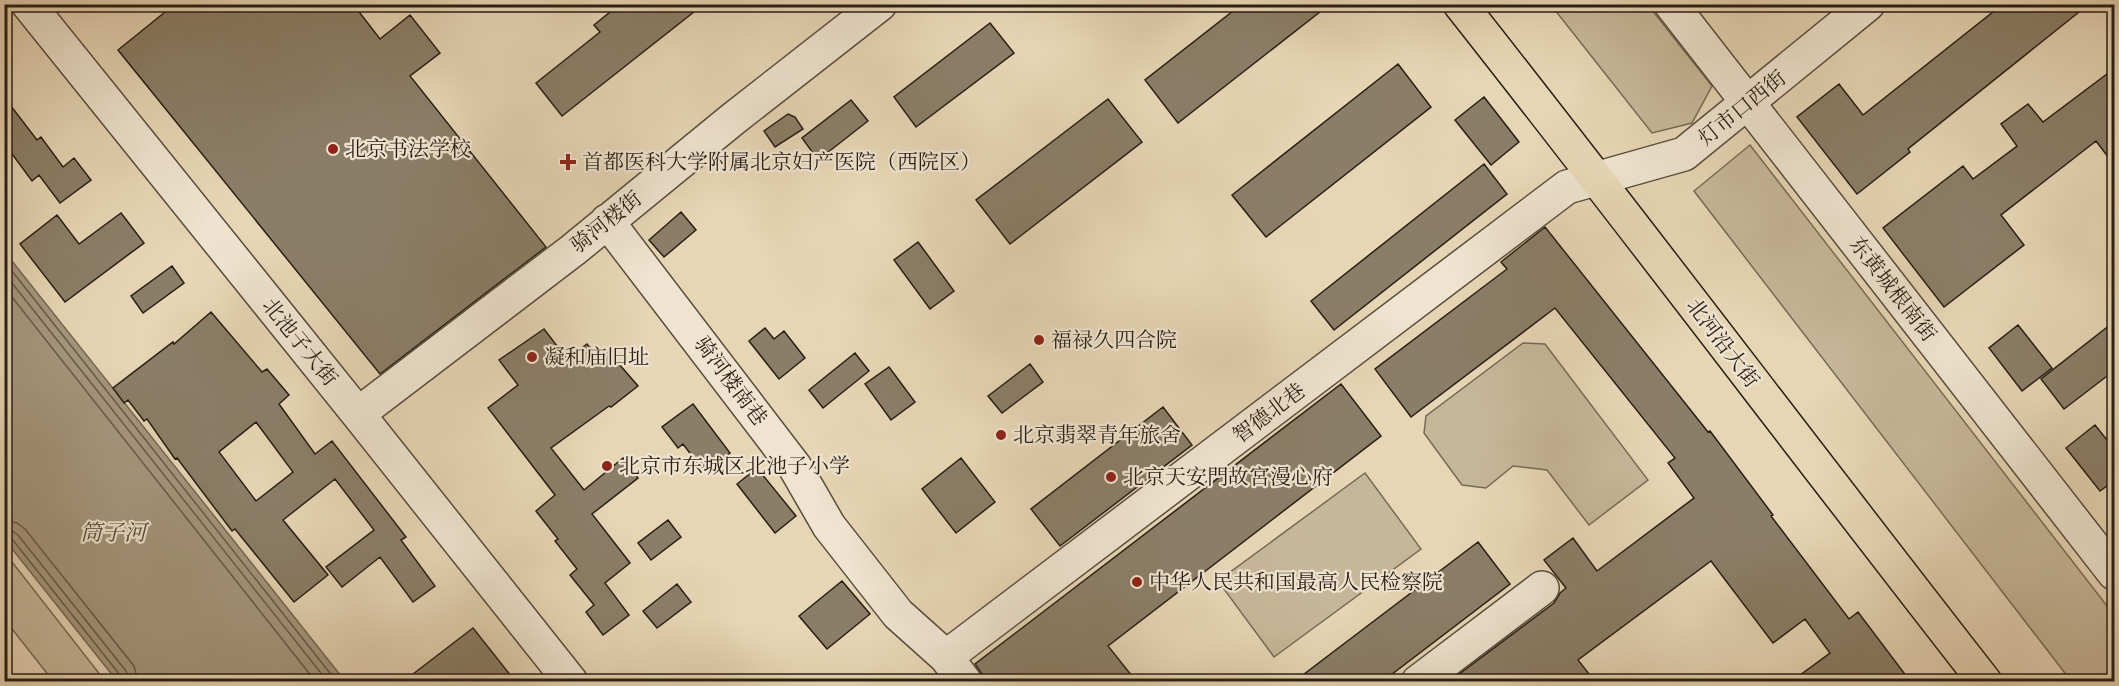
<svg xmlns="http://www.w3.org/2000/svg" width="2119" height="686" font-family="'IM FELL Great Primer','Noto Serif SC',serif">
  <rect width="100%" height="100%" fill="#e7d6b6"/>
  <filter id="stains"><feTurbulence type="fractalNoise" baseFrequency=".00333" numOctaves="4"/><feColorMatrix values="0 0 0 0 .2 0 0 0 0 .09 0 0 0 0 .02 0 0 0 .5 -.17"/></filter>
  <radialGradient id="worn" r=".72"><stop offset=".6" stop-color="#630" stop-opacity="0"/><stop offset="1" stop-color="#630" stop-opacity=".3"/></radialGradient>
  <!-- green -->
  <path fill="#c7b79a" stroke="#786a57" stroke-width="1.5" d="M 1551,5 L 1648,5 L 1712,86 L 1692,123 L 1652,133 Z
    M 1750,145 L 2114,615 L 2114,681 L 2071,681 L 1694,191 Z
    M 1523,343 L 1545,344 L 1648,480 L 1589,525 L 1547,470 L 1513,466 L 1486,488 L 1462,485 L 1424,433 L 1426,416 Z
    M 1365,473 L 1421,549 L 1274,657 L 1218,581 Z
    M 5,553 L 105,681 L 53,681 L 5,620 Z"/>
  <!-- water -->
  <path fill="#a6977f" stroke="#746754" stroke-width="1.5" d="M 4,251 L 345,681 L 117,681 L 5,540 Z"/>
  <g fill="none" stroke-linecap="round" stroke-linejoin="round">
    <!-- shore -->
    <path stroke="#675a4a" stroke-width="1.5" d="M 4,261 L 337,682
      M 4,273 L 328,682
      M 4,287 L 316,682
      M 4,520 L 17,523 L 25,529 L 134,666 L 138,682
      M 4,529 L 11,530 L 18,535 L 126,671 L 129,682
      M 4,537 L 12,539 L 120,675 L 121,682"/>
  </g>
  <!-- building -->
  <path fill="#8b7e68" stroke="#281e14" stroke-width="1.5" fill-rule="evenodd" d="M 175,4 L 353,4 L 380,39 L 410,15 L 440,53 L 410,76 L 546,247 L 380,374 L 118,50 Z
    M 604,4 L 704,4 L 562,116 L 536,83 L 600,32 L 594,25 L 610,12 Z
    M 1242,4 L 1330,4 L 1178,123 L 1145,80 Z
    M 2003,4 L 2089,4 L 1908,149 L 1910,152 L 1857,194 L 1797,117 L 1839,84 L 1863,115 Z
    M 990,23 L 1014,53 L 916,127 L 894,97 Z
    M 1398,64 L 1431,107 L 1266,237 L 1232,195 Z
    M 2115,68 L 2115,166 L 2096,141 L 2001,215 L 2024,245 L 1944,307 L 1883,228 L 1963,166 L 1973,179 L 2017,146 L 2001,124 L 2028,104 L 2043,122 Z
    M 4,97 L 37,140 L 41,137 L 63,167 L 74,158 L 91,180 L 60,203 L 39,175 L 32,181 L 4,143 Z
    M 1484,97 L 1519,142 L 1491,165 L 1455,120 Z
    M 1108,99 L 1142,142 L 1010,244 L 976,200 Z
    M 851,100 L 868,121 L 818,160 L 802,138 Z
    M 788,114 L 795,117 L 803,129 L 775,147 L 764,131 Z
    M 1484,164 L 1507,194 L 1334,330 L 1311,301 Z
    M 681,212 L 696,230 L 664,257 L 649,240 Z
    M 121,213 L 144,243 L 65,302 L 20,244 L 57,215 L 79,244 Z
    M 1545,227 L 1708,432 L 1710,431 L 1773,515 L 1771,516 L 1849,619 L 1858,612 L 1910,681 L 1792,681 L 1830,653 L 1805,619 L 1773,643 L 1711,561 L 1578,660 L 1589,674 L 1579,681 L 1450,681 L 1554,603 L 1560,593 L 1566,588 L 1544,560 L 1573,538 L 1597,571 L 1694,498 L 1668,463 L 1675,458 L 1555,308 L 1411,417 L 1375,369 L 1507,269 L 1501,262 Z
    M 918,242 L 954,291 L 930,309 L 894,260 Z
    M 172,266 L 184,283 L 143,313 L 131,296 Z
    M 211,312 L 262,372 L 267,369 L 289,395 L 279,404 L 315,454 L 332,441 L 406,537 L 401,540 L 435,586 L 413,602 L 380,557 L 342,587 L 326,567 L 374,530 L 335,479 L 283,520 L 328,575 L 294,602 L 235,529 L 232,531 L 177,458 L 175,459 L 147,419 L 144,421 L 128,400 L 124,403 L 113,388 L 173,342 L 174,344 ZM 256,422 L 293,472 L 256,501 L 219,452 Z
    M 2115,321 L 2115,370 L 2064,409 L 2041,379 Z
    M 2018,325 L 2052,368 L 2022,391 L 1989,348 Z
    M 765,328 L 774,339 L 784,331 L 805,358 L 779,379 L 749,341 Z
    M 544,329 L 567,359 L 587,344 L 597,356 L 606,349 L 638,386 L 611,407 L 609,406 L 551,448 L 584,490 L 623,458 L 638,478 L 592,514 L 630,563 L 605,583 L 629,615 L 603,635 L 586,612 L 594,605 L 570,575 L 577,569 L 555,541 L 558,539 L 536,511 L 555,495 L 488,408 L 518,385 L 499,360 Z
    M 855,353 L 869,371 L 823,408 L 809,390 Z
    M 1030,364 L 1043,382 L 1002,413 L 988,396 Z
    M 889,367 L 915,402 L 891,420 L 865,384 Z
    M 1341,384 L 1381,436 L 1108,646 L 1136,681 L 987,681 L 975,664 Z
    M 693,404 L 730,453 L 704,472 L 683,444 L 678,448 L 662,427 Z
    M 1163,407 L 1192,445 L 1060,546 L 1031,509 Z
    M 2095,425 L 2115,450 L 2115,480 L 2100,491 L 2066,448 Z
    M 961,458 L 995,502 L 956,533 L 922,489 Z
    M 757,468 L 796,516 L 775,533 L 737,484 Z
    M 668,520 L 681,537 L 651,560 L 638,543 Z
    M 1478,542 L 1510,584 L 1383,681 L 1295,681 Z
    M 842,581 L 870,614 L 827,649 L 799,616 Z
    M 677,584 L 691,602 L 657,628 L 643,611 Z
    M 473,628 L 515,681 L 404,681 Z"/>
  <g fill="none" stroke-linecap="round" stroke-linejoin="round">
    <defs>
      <path id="minor" d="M 28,4 L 358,414 L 571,682
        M 1671,4 L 2114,573
        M 607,221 L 795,467 L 829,526 L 898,614 L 946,657 L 965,682
        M 358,414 L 573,250 L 733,119 L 880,4
        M 946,657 L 1567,187 L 1684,154 L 1868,4
        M 1418,682 L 1542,588"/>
      <path id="major" d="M 1460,4 C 1637,228 1809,457 1985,682"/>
    </defs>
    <!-- minor casing -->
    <use href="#minor" stroke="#584c3c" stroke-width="36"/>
    <!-- major casing -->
    <use href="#major" stroke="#281e14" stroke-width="36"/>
    <!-- minor -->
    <use href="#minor" stroke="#efe4d0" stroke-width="33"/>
    <!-- major -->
    <use href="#major" stroke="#e7d6b6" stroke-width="33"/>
  </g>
  <!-- markers -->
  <g fill="#8f2418" stroke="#efe4d0" stroke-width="2">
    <circle cx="333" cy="149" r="6"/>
    <path d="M565 153h6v6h6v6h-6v6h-6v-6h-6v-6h6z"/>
    <circle cx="1039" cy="340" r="6"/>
    <circle cx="532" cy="357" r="6"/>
    <circle cx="1001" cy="435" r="6"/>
    <circle cx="607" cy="466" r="6"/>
    <circle cx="1111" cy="477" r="6"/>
    <circle cx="1137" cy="582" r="6"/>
  </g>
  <g text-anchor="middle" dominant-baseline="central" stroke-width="4.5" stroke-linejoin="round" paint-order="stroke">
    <!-- street labels -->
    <g font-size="21" fill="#281e14" stroke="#efe4d0">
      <text transform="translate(1742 108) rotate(-39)">灯市口西街</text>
      <text transform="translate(606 222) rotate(-39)">骑河楼街</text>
      <text transform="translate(1893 289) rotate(52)">东黄城根南街</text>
      <text transform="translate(300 342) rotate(51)">北池子大街</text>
      <text transform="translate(1723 343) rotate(53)">北河沿大街</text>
      <text transform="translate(731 381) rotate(53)">骑河楼南巷</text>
      <text transform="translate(1269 413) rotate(-37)">智德北巷</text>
    </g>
    <!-- poi labels -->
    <g font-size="21" fill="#281e14" stroke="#efe4d0" text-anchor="start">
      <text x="345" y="149">北京书法学校</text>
      <text x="582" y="162">首都医科大学附属北京妇产医院（西院区）</text>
      <text x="1051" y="340">福禄久四合院</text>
      <text x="544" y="357">凝和庙旧址</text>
      <text x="1013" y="435">北京翡翠青年旅舍</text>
      <text x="619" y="466">北京市东城区北池子小学</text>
      <text x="1123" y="477">北京天安門故宮漫心府</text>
      <text x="1149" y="582">中华人民共和国最高人民检察院</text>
    </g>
    <!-- water labels -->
    <g font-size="22" font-style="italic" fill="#544839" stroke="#efe4d0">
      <text x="113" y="532">筒子河</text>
    </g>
  </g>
  <!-- margin -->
  <rect width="2119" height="686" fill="none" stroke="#e7d6b6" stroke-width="24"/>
  <rect x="6" y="6" width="2107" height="674" fill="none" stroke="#281e14" stroke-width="3"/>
  <rect x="12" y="12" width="2095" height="662" fill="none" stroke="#281e14" stroke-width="1.5"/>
  <rect width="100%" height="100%" filter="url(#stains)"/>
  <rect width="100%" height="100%" fill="url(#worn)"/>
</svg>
